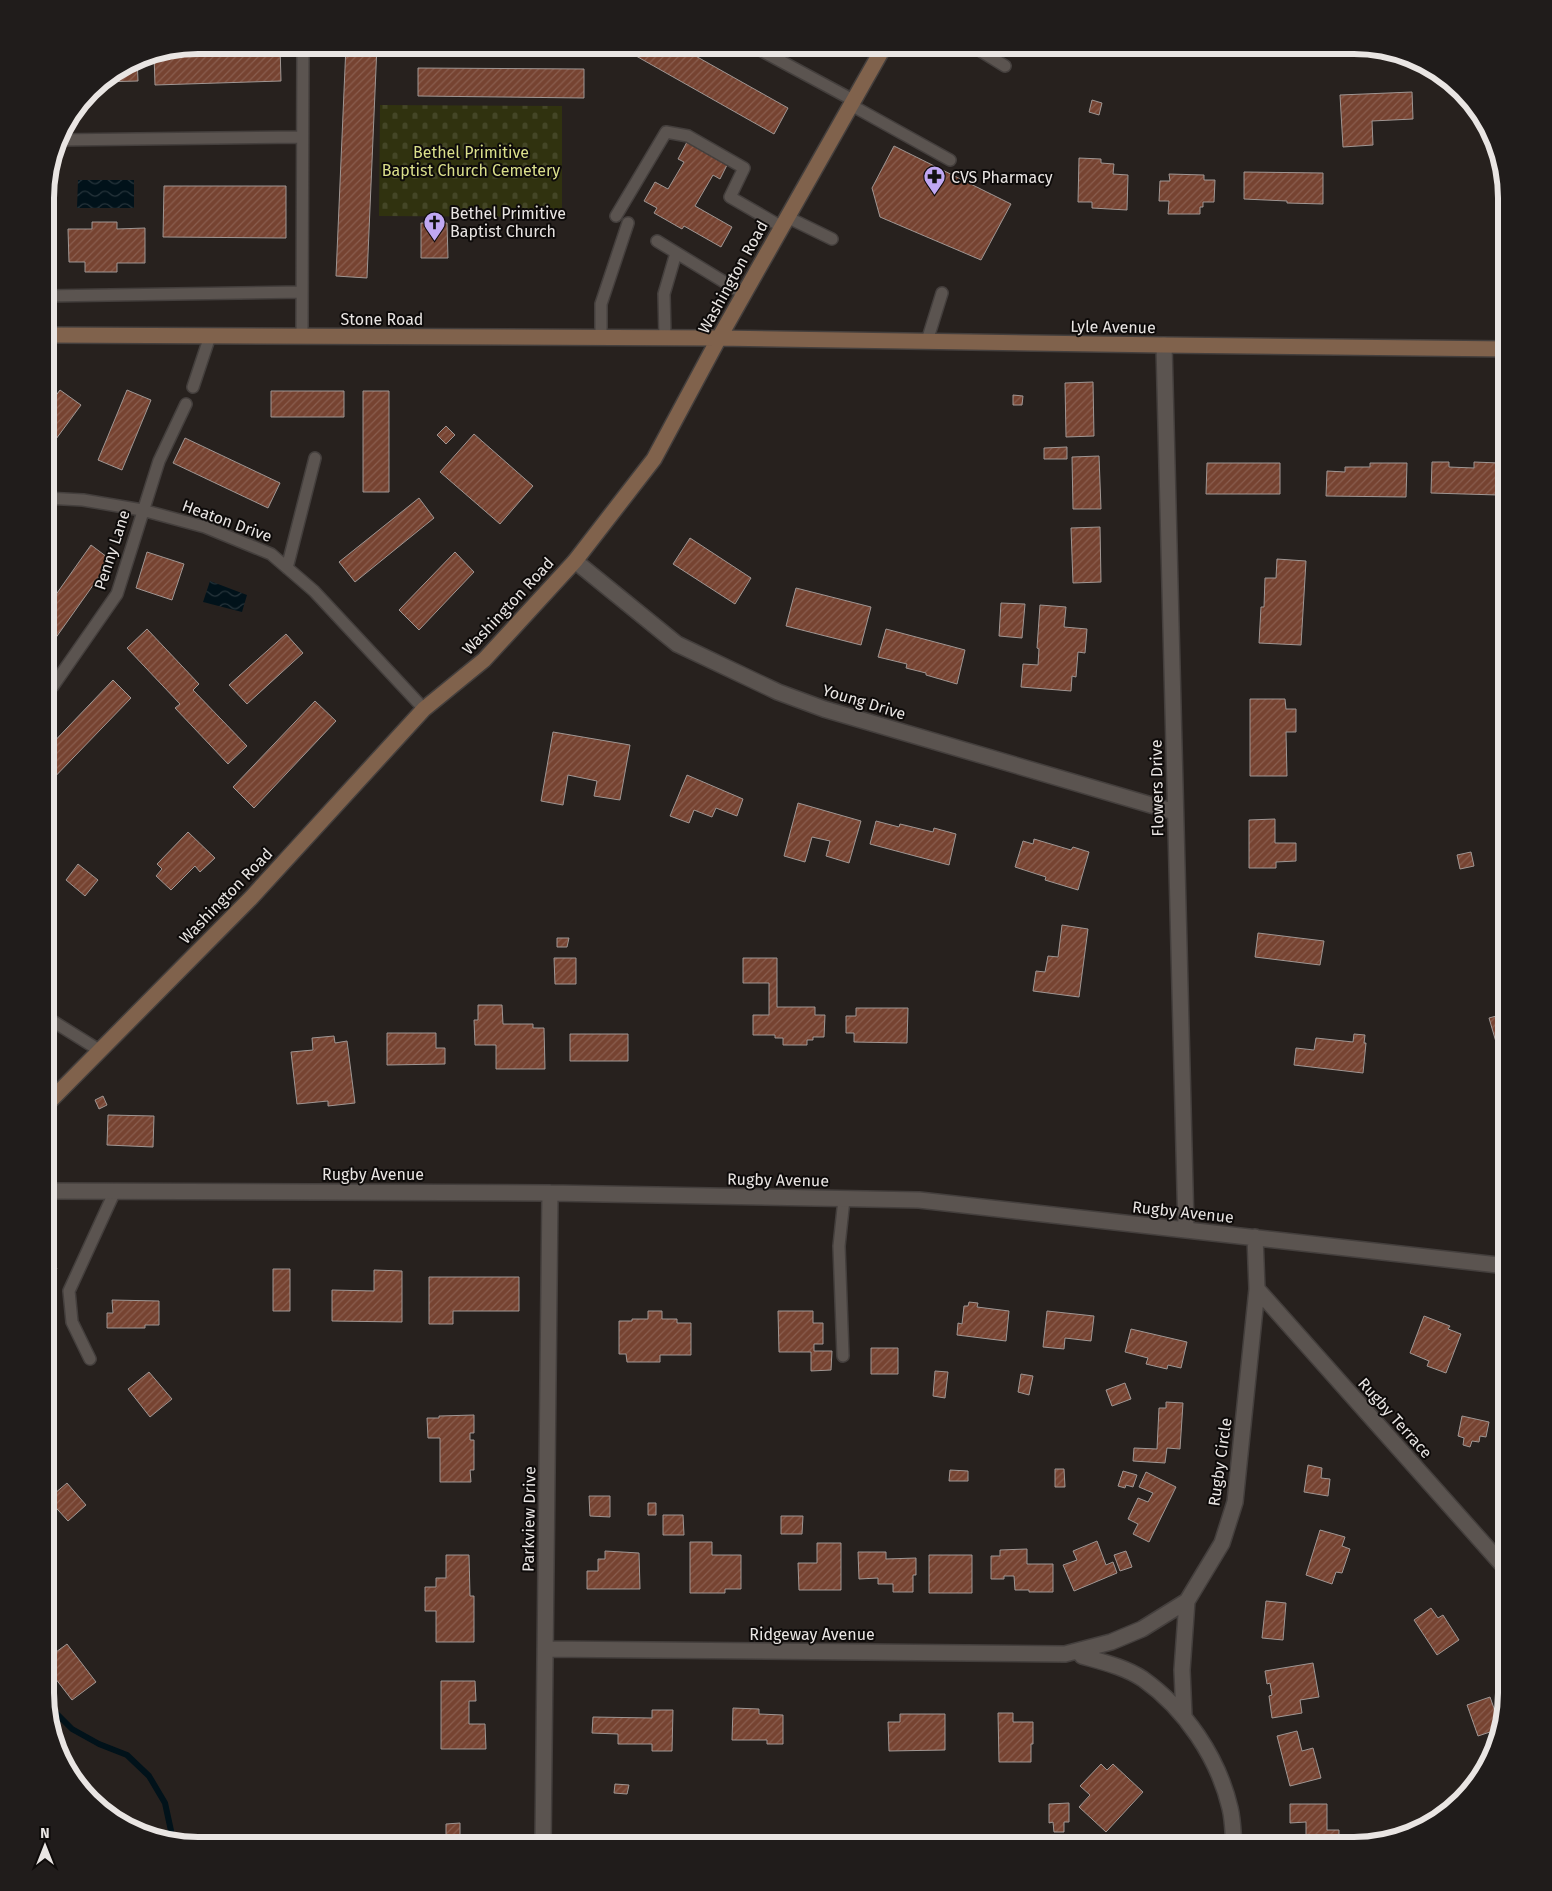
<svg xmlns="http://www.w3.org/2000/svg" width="1552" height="1891" font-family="'Fira Sans',sans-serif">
  <defs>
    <pattern id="cemetery-stones" width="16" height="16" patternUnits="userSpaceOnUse" patternTransform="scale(1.25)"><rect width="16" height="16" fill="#30320f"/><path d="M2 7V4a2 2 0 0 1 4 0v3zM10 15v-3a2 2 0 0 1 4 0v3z" fill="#444626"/></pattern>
    <pattern id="water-waves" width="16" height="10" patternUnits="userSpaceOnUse" patternTransform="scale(1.25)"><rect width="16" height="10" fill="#01121a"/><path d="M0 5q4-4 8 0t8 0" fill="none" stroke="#26343b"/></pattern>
    <pattern id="building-hatch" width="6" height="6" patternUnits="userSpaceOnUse" patternTransform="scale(1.25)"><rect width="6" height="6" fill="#764331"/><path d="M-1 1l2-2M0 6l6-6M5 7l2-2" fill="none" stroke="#8a5e4f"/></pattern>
  </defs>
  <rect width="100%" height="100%" fill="#27211e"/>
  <!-- cemetery -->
  <path fill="url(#cemetery-stones)" d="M 380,105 L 562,106 L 562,217 L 379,216 Z"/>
  <!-- water -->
  <path fill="url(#water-waves)" d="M 78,180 L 134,180 L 134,208 L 77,208 Z
    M 210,581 L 247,595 L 242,612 L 203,602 Z"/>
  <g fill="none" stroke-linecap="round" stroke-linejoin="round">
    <!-- stream -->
    <path stroke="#01121a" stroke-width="6" d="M 47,1704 L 72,1729 L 99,1744 L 127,1755 L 149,1776 L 165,1803 L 173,1840"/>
  </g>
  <!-- building -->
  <path fill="url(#building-hatch)" stroke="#9f9693" d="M 198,45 L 280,45 L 281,81 L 155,85 L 154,54 Z
    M 346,45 L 377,45 L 367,278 L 336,276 Z
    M 633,45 L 676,45 L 788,108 L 774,134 L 629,52 Z
    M 137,58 L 138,81 L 99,82 Z
    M 418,68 L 584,69 L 584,98 L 418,96 Z
    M 1412,92 L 1413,119 L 1372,121 L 1373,145 L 1343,147 L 1340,95 Z
    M 1092,100 L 1102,103 L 1099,115 L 1089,112 Z
    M 687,142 L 727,165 L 720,179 L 713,175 L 695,206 L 732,227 L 721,247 L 684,226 L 682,229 L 654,213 L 657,208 L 644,201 L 655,182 L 668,189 L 684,162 L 678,159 Z
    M 894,146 L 1011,204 L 981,260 L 880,217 L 872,188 Z
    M 1079,158 L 1101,159 L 1101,163 L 1114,164 L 1113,174 L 1128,175 L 1127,210 L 1092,208 L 1092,202 L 1078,202 Z
    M 1244,172 L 1323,173 L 1323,204 L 1287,203 L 1287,201 L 1244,199 Z
    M 1169,174 L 1204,175 L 1204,180 L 1215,180 L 1214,202 L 1203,202 L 1203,207 L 1200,207 L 1200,214 L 1168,214 L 1169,201 L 1159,201 L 1160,181 L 1170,181 Z
    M 47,181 L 48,213 L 45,213 L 45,188 Z
    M 164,186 L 286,186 L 286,238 L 163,237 Z
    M 92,222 L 117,222 L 117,229 L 145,228 L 145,263 L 117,263 L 117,272 L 85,272 L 85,262 L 69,262 L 68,229 L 92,229 Z
    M 421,223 L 447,223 L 448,258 L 421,258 Z
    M 45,239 L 49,239 L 49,270 L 45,270 Z
    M 1093,382 L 1094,436 L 1066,437 L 1065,383 Z
    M 60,390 L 81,405 L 45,454 L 45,410 Z
    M 127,390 L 151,400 L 122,470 L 98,460 Z
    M 271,391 L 344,391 L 344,417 L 271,417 Z
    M 363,391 L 389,391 L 389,492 L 363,492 Z
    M 1013,395 L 1023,396 L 1022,405 L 1013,405 Z
    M 446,426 L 455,435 L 446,444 L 437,435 Z
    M 474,434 L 533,486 L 500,524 L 440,472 Z
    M 185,438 L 280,483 L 268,508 L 173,463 Z
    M 1067,447 L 1067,459 L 1044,459 L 1044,448 Z
    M 1099,456 L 1101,509 L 1073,509 L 1072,457 Z
    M 1432,462 L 1449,462 L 1449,467 L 1474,468 L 1474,462 L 1499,463 L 1498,495 L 1431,493 Z
    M 1207,463 L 1280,463 L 1280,494 L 1206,494 Z
    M 1370,463 L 1407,463 L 1406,497 L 1326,496 L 1327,471 L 1345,472 L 1345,467 L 1370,467 Z
    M 419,498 L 434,518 L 355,582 L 339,562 Z
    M 1100,527 L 1101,582 L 1073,583 L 1071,528 Z
    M 690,538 L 751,578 L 735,604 L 673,564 Z
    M 91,545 L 111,560 L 45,653 L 45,610 Z
    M 147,552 L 184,564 L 172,600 L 136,588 Z
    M 455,552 L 474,572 L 419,630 L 399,610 Z
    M 1277,559 L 1306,561 L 1301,645 L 1259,643 L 1261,607 L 1264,607 L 1265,578 L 1276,578 Z
    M 796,588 L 871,607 L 861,645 L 786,626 Z
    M 1001,603 L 1025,604 L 1022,638 L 999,636 Z
    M 1040,605 L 1066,607 L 1064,627 L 1087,629 L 1085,653 L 1078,652 L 1076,677 L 1072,676 L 1071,691 L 1021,687 L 1023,664 L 1038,665 L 1039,649 L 1037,648 Z
    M 147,629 L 199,684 L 193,690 L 247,746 L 228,764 L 175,708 L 180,704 L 127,648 Z
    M 886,629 L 965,650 L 957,684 L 926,675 L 926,673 L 906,668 L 907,664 L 878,657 Z
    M 286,634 L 303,653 L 247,704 L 229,685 Z
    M 113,680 L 131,698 L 45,787 L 45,751 Z
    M 1250,699 L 1285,699 L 1286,709 L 1296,709 L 1296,732 L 1286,732 L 1287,776 L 1250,776 Z
    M 315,701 L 336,721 L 254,808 L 233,787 Z
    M 553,732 L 630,745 L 620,800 L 594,796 L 597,781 L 568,775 L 563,805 L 541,801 Z
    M 687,775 L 743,799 L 737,816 L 716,808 L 712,817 L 694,810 L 689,823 L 670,816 Z
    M 798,803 L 861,821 L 849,863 L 826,856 L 830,841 L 812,837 L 805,862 L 784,856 Z
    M 1275,819 L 1275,843 L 1296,843 L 1296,861 L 1276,862 L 1276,868 L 1249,868 L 1249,820 Z
    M 876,821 L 899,827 L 900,824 L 933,832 L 934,828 L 956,834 L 949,865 L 870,844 Z
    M 188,832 L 215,858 L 200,872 L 195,866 L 171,890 L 156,876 L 162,869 L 157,864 Z
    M 1034,839 L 1071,850 L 1073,847 L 1089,852 L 1078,890 L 1045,880 L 1046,877 L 1015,867 L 1023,841 L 1033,844 Z
    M 1471,852 L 1474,866 L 1460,869 L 1457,855 Z
    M 78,864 L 98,880 L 85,896 L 66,880 Z
    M 1062,925 L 1088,929 L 1079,997 L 1033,991 L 1036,971 L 1045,972 L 1048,956 L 1058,957 Z
    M 1258,933 L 1324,941 L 1320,965 L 1255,957 Z
    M 557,938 L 569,938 L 567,947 L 557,947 Z
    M 554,958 L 576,958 L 576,984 L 555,984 Z
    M 743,958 L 777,958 L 777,1007 L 815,1007 L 815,1015 L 825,1015 L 824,1037 L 813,1037 L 813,1040 L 807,1040 L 807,1045 L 783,1045 L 783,1038 L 775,1038 L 775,1035 L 753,1035 L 753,1015 L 769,1015 L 769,983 L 743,983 Z
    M 478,1005 L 502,1005 L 503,1024 L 533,1024 L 533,1028 L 544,1028 L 545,1069 L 496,1069 L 496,1045 L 475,1045 L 474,1020 L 478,1020 Z
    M 856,1008 L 908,1008 L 907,1043 L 854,1042 L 854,1033 L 846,1033 L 846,1016 L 856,1016 Z
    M 1507,1013 L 1507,1039 L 1496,1042 L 1489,1018 Z
    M 387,1033 L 436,1033 L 436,1048 L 445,1048 L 445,1064 L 387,1065 Z
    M 570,1034 L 628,1034 L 628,1061 L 570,1061 Z
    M 1354,1034 L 1365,1035 L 1364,1043 L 1366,1043 L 1363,1073 L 1294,1065 L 1296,1048 L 1314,1050 L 1316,1038 L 1353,1042 Z
    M 334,1036 L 335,1043 L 347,1041 L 355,1103 L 328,1106 L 328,1101 L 297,1104 L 291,1052 L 313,1050 L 312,1038 Z
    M 103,1096 L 107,1105 L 99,1109 L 95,1100 Z
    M 108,1115 L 154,1116 L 153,1147 L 107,1145 Z
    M 45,1261 L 57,1268 L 45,1289 Z
    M 273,1269 L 290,1269 L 290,1311 L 273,1311 Z
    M 374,1270 L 402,1271 L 402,1322 L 332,1321 L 332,1290 L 374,1291 Z
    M 429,1277 L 519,1277 L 519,1311 L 453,1311 L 453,1324 L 429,1324 Z
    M 112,1300 L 159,1301 L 159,1325 L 145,1325 L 145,1328 L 107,1328 L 107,1313 L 113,1313 Z
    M 969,1302 L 978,1303 L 977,1307 L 1009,1311 L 1006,1341 L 957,1335 L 958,1323 L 962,1324 L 964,1306 L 968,1306 Z
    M 648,1311 L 662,1311 L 662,1319 L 677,1319 L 677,1323 L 691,1323 L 691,1355 L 660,1355 L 660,1362 L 627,1362 L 626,1354 L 619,1354 L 619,1321 L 632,1321 L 632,1319 L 648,1319 Z
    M 778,1311 L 813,1311 L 813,1323 L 823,1323 L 823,1344 L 814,1344 L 814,1351 L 832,1351 L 831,1370 L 811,1371 L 811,1352 L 779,1352 Z
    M 1047,1311 L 1094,1316 L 1091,1341 L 1065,1338 L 1064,1349 L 1043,1347 Z
    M 1424,1316 L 1450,1326 L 1448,1329 L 1461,1334 L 1446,1373 L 1427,1366 L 1429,1361 L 1410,1353 Z
    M 1131,1329 L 1187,1342 L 1181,1368 L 1168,1365 L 1167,1369 L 1146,1364 L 1148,1358 L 1125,1352 Z
    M 871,1348 L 898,1348 L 898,1374 L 871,1374 Z
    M 935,1371 L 948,1372 L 945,1398 L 933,1396 Z
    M 149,1372 L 172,1399 L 150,1417 L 128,1389 Z
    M 1021,1374 L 1033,1376 L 1029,1395 L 1018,1392 Z
    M 1125,1383 L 1131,1399 L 1112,1406 L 1106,1390 Z
    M 1166,1402 L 1183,1403 L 1180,1449 L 1167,1448 L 1165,1463 L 1133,1461 L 1134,1448 L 1157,1449 L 1159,1408 L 1166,1408 Z
    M 474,1415 L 474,1433 L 470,1433 L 470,1440 L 474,1440 L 474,1470 L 470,1470 L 471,1482 L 440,1482 L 440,1438 L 428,1438 L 427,1418 L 439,1418 L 439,1416 Z
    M 1462,1416 L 1489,1422 L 1486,1437 L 1480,1436 L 1479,1442 L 1472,1441 L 1470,1447 L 1463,1445 L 1464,1438 L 1458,1436 Z
    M 1507,1426 L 1507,1450 L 1500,1448 Z
    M 1308,1465 L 1322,1468 L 1321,1478 L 1330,1479 L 1328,1496 L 1304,1492 Z
    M 1055,1469 L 1064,1469 L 1065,1487 L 1055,1487 Z
    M 950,1470 L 968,1471 L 968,1481 L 949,1481 Z
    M 1123,1471 L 1137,1475 L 1133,1487 L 1126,1485 L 1125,1488 L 1118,1486 Z
    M 1146,1472 L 1176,1487 L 1149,1542 L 1133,1534 L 1138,1524 L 1128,1519 L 1138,1498 L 1148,1502 L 1153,1493 L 1139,1487 Z
    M 67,1483 L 86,1505 L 68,1521 L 48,1499 Z
    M 589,1496 L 610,1496 L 610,1517 L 590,1516 Z
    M 648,1503 L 656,1503 L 656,1515 L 648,1515 Z
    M 663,1515 L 683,1515 L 684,1535 L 663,1535 Z
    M 781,1516 L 803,1516 L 802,1534 L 781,1534 Z
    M 1320,1530 L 1345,1537 L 1342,1546 L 1350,1549 L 1342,1573 L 1336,1572 L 1332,1584 L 1306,1575 Z
    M 1097,1541 L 1106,1565 L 1113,1562 L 1117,1573 L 1074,1591 L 1063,1565 L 1077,1560 L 1073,1551 Z
    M 690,1542 L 712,1542 L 712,1555 L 741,1555 L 741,1589 L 725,1589 L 725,1593 L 690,1593 Z
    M 817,1543 L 841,1543 L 841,1590 L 799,1590 L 798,1563 L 817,1563 Z
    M 1027,1549 L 1027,1564 L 1053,1564 L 1053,1592 L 1029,1592 L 1029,1590 L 1015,1590 L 1014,1576 L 1004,1576 L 1004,1579 L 991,1579 L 991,1556 L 1000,1556 L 1000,1550 Z
    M 605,1551 L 639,1553 L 640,1589 L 587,1589 L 587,1571 L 598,1571 L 598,1559 L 605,1559 Z
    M 1126,1551 L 1132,1567 L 1120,1571 L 1114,1555 Z
    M 858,1552 L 886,1552 L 886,1559 L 916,1558 L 916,1575 L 913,1575 L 913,1592 L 893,1592 L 893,1584 L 878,1584 L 878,1578 L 859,1579 Z
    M 446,1555 L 469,1555 L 470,1596 L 474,1596 L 474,1642 L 436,1642 L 436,1611 L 425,1611 L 425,1587 L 436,1587 L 436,1578 L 446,1578 Z
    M 929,1555 L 972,1555 L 972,1593 L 929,1593 Z
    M 1266,1601 L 1286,1603 L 1283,1640 L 1262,1638 Z
    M 1431,1608 L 1438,1618 L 1443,1615 L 1459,1640 L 1437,1655 L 1414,1620 Z
    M 67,1644 L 96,1682 L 72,1700 L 45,1665 L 45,1660 Z
    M 1313,1663 L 1319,1697 L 1300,1700 L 1302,1713 L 1272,1718 L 1269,1696 L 1272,1695 L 1270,1683 L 1267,1684 L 1265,1671 Z
    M 441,1681 L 475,1681 L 476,1701 L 469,1701 L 469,1724 L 485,1724 L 486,1749 L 441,1749 Z
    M 1490,1697 L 1500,1725 L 1499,1729 L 1478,1736 L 1467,1705 Z
    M 733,1708 L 759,1709 L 759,1714 L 783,1715 L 783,1744 L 767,1744 L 767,1740 L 732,1740 Z
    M 652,1710 L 673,1710 L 672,1751 L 652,1751 L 652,1744 L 618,1744 L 618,1734 L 592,1733 L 593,1717 L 652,1718 Z
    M 998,1713 L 1013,1713 L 1013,1722 L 1033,1722 L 1033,1744 L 1031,1744 L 1031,1762 L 999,1762 Z
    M 900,1714 L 945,1714 L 945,1750 L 889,1751 L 888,1722 L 900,1722 Z
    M 1297,1731 L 1302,1751 L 1313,1748 L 1321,1778 L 1290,1786 L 1277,1736 Z
    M 1101,1764 L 1107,1770 L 1113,1764 L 1143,1792 L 1106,1832 L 1079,1807 L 1090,1795 L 1080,1786 Z
    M 615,1784 L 629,1785 L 627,1794 L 614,1793 Z
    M 1069,1803 L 1069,1822 L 1064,1822 L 1064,1832 L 1054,1832 L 1053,1822 L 1049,1823 L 1049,1804 Z
    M 1290,1804 L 1327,1804 L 1327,1830 L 1339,1830 L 1339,1846 L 1306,1846 L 1306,1822 L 1290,1823 Z
    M 460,1823 L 460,1846 L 434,1846 L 434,1835 L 446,1835 L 446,1824 Z"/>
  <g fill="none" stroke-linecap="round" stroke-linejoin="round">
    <defs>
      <path id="lane" d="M 751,45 L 853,100
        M 971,45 L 1005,66
        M 851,105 L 950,160
        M 58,140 L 302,137
        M 616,216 L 666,132 L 688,136 L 744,168 L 730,197 L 782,227
        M 787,217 L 832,239
        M 657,241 L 744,294
        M 45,296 L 302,292
        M 302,336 L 303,45
        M 601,337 L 601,304 L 628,223
        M 665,337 L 664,294 L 676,253
        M 927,341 L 942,293
        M 193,387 L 210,336
        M 45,498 L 83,500 L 142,510 L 205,527 L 271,554 L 314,591 L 424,709
        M 287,568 L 315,458
        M 45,691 L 53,686 L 117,594 L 159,461 L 186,404
        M 51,1020 L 99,1050
        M 843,1356 L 839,1246 L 844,1199
        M 90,1359 L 72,1322 L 69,1291 L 115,1191"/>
      <path id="street" d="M 1164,345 L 1186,1229
        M 575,561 L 677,644 L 778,692 L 824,709 L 1175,812
        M 45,1191 L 550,1193 L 919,1200 L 1507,1266
        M 1257,1289 L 1507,1570
        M 545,1649 L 1065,1654 L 1111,1642 L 1142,1629 L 1187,1601 L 1222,1543 L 1235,1502 L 1257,1289 L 1255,1237
        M 1079,1651 L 1082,1656 C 1103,1662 1125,1667 1143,1679 C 1185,1709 1218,1757 1230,1808 C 1233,1820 1233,1834 1234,1846
        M 1184,1716 L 1182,1670 L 1187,1601
        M 543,1846 L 550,1193"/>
      <path id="secondary" d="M 45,335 L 719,338 L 1164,345 L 1507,349
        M 45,1106 L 251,898 L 424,709 L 484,660 L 575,561 L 654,459 L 719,338 L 885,45"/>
    </defs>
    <!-- lane casing -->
    <use href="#lane" stroke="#443f3d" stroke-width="14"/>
    <!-- street casing -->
    <use href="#street" stroke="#443f3d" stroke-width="18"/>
    <!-- secondary casing -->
    <use href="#secondary" stroke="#443f3d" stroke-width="18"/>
    <!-- lane -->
    <use href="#lane" stroke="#5b5450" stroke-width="11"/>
    <!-- street -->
    <use href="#street" stroke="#5b5450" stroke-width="15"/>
    <!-- secondary -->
    <use href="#secondary" stroke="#80624c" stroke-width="15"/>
  </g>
  <!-- icons -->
  <defs>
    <symbol id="pharmacy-pin" viewBox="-11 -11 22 30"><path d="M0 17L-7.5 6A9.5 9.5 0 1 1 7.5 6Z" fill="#c0a8f3" stroke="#0e0b0a"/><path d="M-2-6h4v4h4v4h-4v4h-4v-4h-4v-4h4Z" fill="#111"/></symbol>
    <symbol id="church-pin" viewBox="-11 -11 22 30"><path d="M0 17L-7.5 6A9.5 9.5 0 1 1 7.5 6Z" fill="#c0a8f3" stroke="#0e0b0a"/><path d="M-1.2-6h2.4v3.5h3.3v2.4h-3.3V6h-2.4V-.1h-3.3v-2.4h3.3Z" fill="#111"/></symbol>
  </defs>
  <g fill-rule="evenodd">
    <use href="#pharmacy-pin" x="922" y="164" width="25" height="34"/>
    <use href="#church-pin" x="422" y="210" width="25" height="34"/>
  </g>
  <g text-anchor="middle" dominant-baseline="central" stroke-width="4" stroke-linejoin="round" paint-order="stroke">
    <!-- park labels -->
    <g font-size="16" fill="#dadf8b" stroke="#0e0b0a">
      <text x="471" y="152">Bethel Primitive<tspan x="471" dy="18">Baptist Church Cemetery</tspan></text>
    </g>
    <!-- poi labels -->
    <g font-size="16" fill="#e9e5e3" stroke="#0e0b0a" text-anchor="start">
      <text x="951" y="177">CVS Pharmacy</text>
      <text x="450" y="213">Bethel Primitive<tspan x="450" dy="18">Baptist Church</tspan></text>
    </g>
    <!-- street labels -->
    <g font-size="16" fill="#e9e5e3" stroke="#0e0b0a">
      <text transform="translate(733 277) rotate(-61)">Washington Road</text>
      <text x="382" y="319">Stone Road</text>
      <text transform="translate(1113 327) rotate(1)">Lyle Avenue</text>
      <text transform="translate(227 521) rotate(20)">Heaton Drive</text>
      <text transform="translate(112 550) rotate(-72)">Penny Lane</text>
      <text transform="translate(508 606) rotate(-47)">Washington Road</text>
      <text transform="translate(864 702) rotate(17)">Young Drive</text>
      <text transform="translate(1157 788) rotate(-91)">Flowers Drive</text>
      <text transform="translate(226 896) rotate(-46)">Washington Road</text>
      <text x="373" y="1174">Rugby Avenue</text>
      <text transform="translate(778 1180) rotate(1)">Rugby Avenue</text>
      <text transform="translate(1183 1212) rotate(6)">Rugby Avenue</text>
      <text transform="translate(1395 1418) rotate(48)">Rugby Terrace</text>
      <text transform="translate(1220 1462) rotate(-82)">Rugby Circle</text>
      <text transform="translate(529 1519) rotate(-89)">Parkview Drive</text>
      <text x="812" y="1634">Ridgeway Avenue</text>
    </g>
  </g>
  <!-- crop -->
  <path d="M0 0H1552V1891H0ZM198 54H1354A144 144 0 0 1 1498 198V1693A144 144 0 0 1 1354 1837H198A144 144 0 0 1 54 1693V198A144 144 0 0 1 198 54Z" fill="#201c1b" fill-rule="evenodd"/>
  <path fill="none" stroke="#e9e5e3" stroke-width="6" d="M198 54H1354A144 144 0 0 1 1498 198V1693A144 144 0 0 1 1354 1837H198A144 144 0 0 1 54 1693V198A144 144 0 0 1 198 54Z"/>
  <!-- north arrow -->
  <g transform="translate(45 1846)" stroke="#0e0b0a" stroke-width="4" paint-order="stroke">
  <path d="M0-4L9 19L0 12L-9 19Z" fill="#e9e5e3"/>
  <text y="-8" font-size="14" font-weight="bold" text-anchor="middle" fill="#e9e5e3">N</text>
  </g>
</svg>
